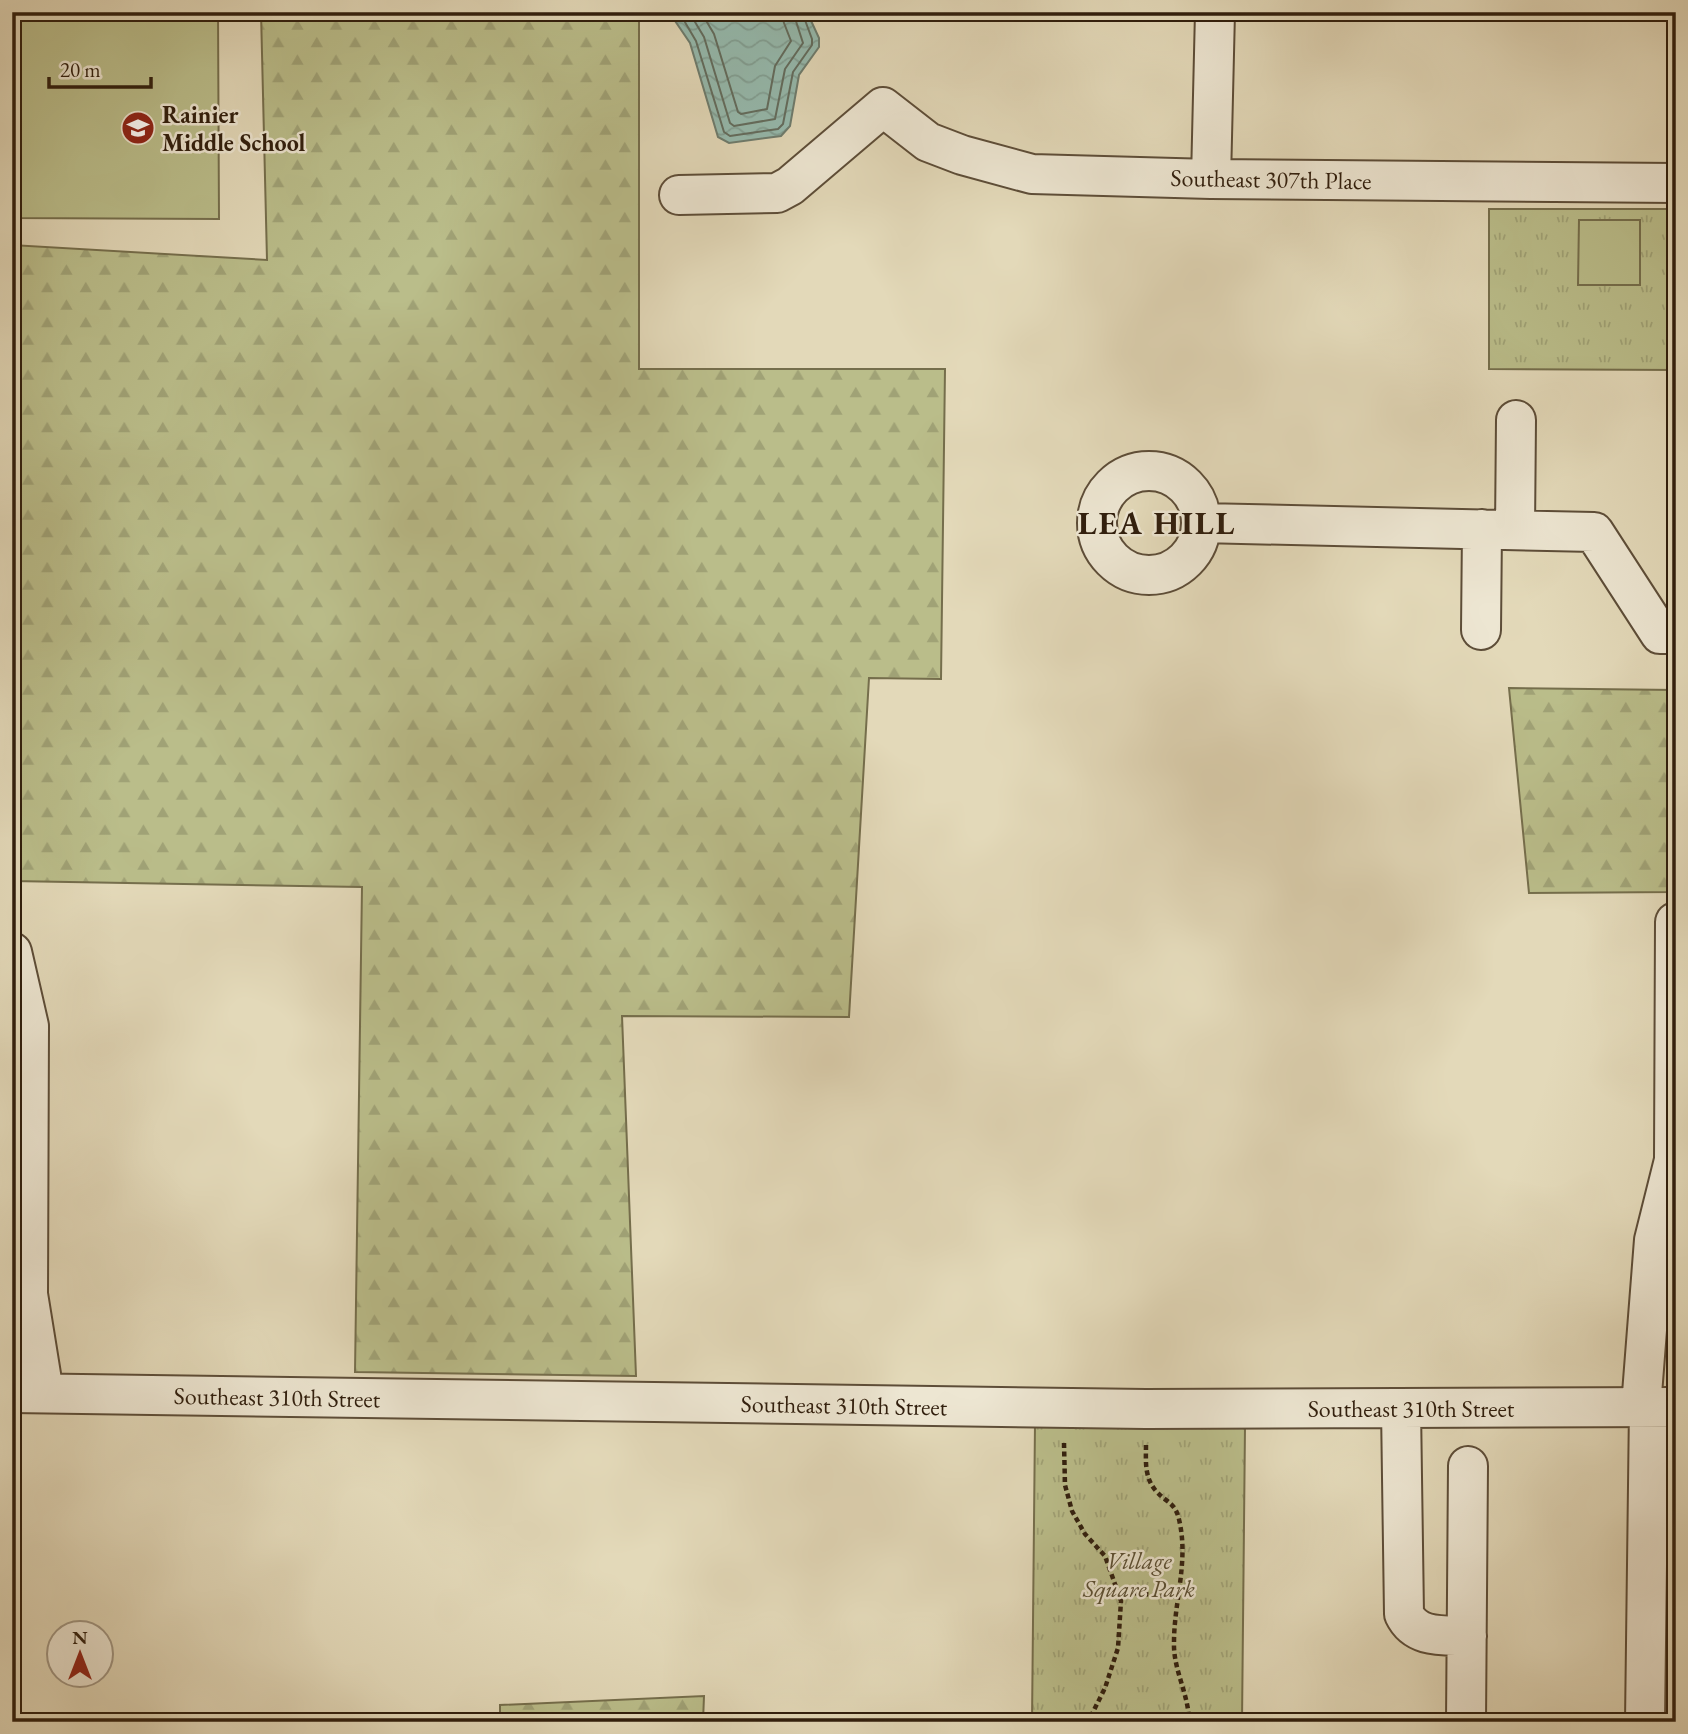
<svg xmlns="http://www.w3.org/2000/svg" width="1688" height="1734" font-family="'EB Garamond',serif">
  <defs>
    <pattern id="grass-tufts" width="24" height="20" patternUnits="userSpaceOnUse" patternTransform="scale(1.75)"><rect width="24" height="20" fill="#babd8a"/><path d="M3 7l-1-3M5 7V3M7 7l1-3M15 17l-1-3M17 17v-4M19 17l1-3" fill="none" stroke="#a0a276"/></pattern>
    <pattern id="forest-firs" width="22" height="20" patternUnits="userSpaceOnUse" patternTransform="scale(1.75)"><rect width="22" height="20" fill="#babd8a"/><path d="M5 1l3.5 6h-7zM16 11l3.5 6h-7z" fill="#a0a276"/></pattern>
    <pattern id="water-waves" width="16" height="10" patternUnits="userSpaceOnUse" patternTransform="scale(1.75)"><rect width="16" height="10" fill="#95baae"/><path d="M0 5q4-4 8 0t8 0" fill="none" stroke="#819f94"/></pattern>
  </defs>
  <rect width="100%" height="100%" fill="#e3d9b9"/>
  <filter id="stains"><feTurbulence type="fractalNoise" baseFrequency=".00286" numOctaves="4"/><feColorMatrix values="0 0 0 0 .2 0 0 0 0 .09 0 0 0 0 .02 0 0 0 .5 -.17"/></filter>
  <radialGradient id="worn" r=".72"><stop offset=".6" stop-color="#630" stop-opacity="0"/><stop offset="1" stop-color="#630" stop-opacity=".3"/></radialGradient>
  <!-- grass -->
  <path fill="url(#grass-tufts)" stroke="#756e4c" stroke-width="2" d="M 1489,209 L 1676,209 L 1676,370 L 1489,369 Z
    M 1035,1423 L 1245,1426 L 1242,1722 L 1032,1722 Z"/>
  <!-- forest -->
  <path fill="url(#forest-firs)" stroke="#756e4c" stroke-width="2" d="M 261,12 L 639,12 L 639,369 L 945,369 L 941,679 L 869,678 L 849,1017 L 622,1016 L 636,1376 L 355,1372 L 362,887 L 12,881 L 12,245 L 267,260 Z
    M 1509,688 L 1676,690 L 1676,892 L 1529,893 Z
    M 704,1696 L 703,1722 L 500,1722 L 500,1705 Z"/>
  <!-- pitch -->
  <path fill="#babd8a" stroke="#756e4c" stroke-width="2" d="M 12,12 L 218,12 L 219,219 L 12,218 Z
    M 1579,220 L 1640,220 L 1640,285 L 1578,285 Z"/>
  <!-- water -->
  <path fill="url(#water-waves)" stroke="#6d7c6e" stroke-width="2" d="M 669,12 L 807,12 L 819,38 L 819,47 L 799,75 L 790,126 L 781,136 L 729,143 L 718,137 L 690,43 Z"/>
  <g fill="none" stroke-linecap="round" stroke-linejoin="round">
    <!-- shore -->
    <path stroke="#626c5e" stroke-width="2" d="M 679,12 L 696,41 L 724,132 L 730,136 L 778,129 L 783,124 L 793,72 L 812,45 L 812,39 L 802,12
      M 689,12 L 704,37 L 730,123 L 734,126 L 775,119 L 785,69 L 803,43 L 793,12
      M 701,12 L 714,34 L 738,112 L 741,114 L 767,109 L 775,66 L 791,41 L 784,23 L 782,12"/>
    <defs>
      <path id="minor" d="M 1211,179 L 1215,12
        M 679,195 L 777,193 L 790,186 L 883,107 L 928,142 L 962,155 L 1032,174 L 1211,179 L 1676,183
        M1097 523a52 52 0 1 1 104 0a52 52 0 1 1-104 0Z
        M 1201,523 L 1594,532 L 1660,634 L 1676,634
        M 1515,530 L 1516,420
        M 1481,630 L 1482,529
        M 12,952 L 29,1026 L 28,1294 L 44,1393
        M 12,1393 L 1146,1409 L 1676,1407
        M 1641,1407 L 1654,1240 L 1674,1160 L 1675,922
        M 1401,1408 L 1404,1614 C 1416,1639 1443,1635 1467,1636
        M 1466,1722 L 1468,1466
        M 1645,1722 L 1649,1407"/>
    </defs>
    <!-- minor casing -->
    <use href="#minor" stroke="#5d4d38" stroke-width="42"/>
    <!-- path -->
    <path stroke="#301e0d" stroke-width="4.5" stroke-dasharray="5 3.5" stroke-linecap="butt" d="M 1064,1443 L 1065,1485 L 1072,1511 L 1085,1534 L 1105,1556 L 1121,1601 L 1118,1648 L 1105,1688 L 1088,1722
      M 1146,1445 C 1146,1461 1144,1477 1156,1491 C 1169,1505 1176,1502 1180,1524 C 1188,1564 1174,1603 1174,1642 C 1173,1670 1189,1694 1189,1722
      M 1118,1592 L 1180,1597"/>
    <!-- minor -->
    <use href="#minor" stroke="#ede6d2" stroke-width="38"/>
  </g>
  <!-- icons -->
  <defs>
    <symbol id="school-disc" viewBox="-11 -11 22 22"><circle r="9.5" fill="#8f2418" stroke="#ede6d2"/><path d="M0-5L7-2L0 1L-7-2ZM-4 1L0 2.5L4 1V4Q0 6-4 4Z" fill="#fff"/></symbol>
  </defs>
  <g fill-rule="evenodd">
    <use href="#school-disc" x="119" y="109" width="38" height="38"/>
  </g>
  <g text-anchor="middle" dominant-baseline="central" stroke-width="5" stroke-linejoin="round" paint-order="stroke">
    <!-- poi labels -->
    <g font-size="24" font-weight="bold" fill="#301e0d" stroke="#ede6d2" text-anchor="start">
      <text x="162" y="114">Rainier<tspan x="162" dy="28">Middle School</tspan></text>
    </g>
    <!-- street labels -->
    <g font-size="24" fill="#301e0d" stroke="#ede6d2">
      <text transform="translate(1271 179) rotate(1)">Southeast 307th Place</text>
      <text transform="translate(277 1397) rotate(1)">Southeast 310th Street</text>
      <text transform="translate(844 1405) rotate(1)">Southeast 310th Street</text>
      <text x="1411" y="1408">Southeast 310th Street</text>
    </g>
    <!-- park labels -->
    <g font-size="24" font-style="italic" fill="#594e32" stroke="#ede6d2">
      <text x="1139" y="1560">Village<tspan x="1139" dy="28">Square Park</tspan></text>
    </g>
    <!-- district labels -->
    <g font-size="32" font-weight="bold" letter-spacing="2" fill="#301e0d" stroke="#ede6d2">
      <text x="1157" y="523">LEA HILL</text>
    </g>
  </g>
  <!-- margin -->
  <rect width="1688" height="1734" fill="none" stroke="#e3d9b9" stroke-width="42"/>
  <rect x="14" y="14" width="1660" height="1706" fill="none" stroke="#301e0d" stroke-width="3.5"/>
  <rect x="21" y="21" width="1646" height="1692" fill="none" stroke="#301e0d" stroke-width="2"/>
  <!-- north arrow -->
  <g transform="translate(80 1654)"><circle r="33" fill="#ede6d2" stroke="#a19683" stroke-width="2"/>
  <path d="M0-5L12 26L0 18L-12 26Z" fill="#8f2418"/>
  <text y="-10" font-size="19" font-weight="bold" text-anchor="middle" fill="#301e0d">N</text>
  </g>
  <!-- scale -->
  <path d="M49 77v10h102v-10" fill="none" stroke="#301e0d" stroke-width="3.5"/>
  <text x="60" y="77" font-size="21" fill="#301e0d" stroke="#ede6d2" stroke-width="5" paint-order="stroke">20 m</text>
  <rect width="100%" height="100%" filter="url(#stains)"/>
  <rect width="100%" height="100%" fill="url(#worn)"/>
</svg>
